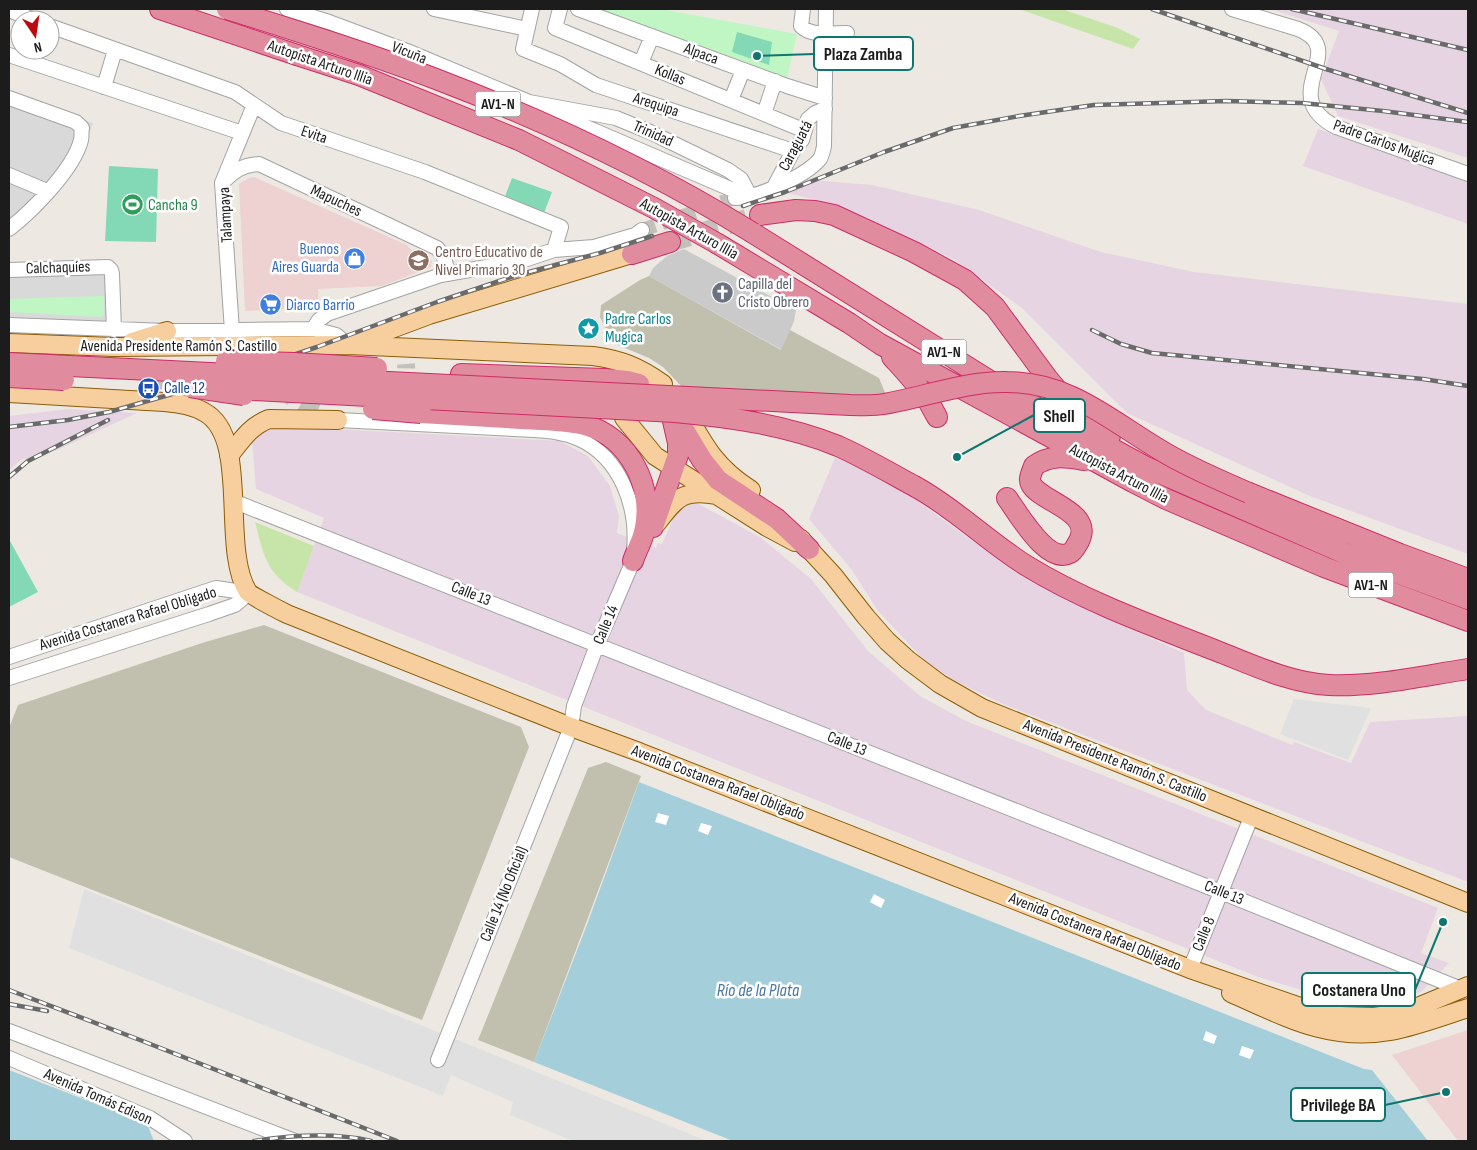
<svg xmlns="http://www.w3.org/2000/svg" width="1477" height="1150" font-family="'Sofia Sans Condensed',sans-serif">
  <rect width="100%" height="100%" fill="#ede9e2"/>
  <!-- residential -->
  <path fill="#dad9d9" d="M 9,92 L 93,123 L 78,164 L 9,230 Z
    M 106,262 L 107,324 L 9,319 L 9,267 Z"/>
  <!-- commercial -->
  <path fill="#edd2d1" d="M 254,177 L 407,245 L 411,250 L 432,261 L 431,267 L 382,286 L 318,289 L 319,307 L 316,308 L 245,311 L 239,184 L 249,178 Z
    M 1468,1030 L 1468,1141 L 1458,1141 L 1392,1055 Z"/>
  <!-- industrial -->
  <path fill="#e6d4e3" d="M 1270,9 L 1468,9 L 1468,158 L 1338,116 L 1321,79 L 1339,31 Z
    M 1318,129 L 1468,182 L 1468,224 L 1303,166 Z
    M 787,178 L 872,185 L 979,210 L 1101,252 L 1194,272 L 1468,304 L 1468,554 L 1310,496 L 1127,413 L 1022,308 L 953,259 L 858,214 L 819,201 L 785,192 Z
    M 68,409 L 137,413 L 57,450 L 21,460 L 9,470 L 9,416 Z
    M 277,426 L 560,441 L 588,456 L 610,486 L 619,516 L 617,533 L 656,548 L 658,543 L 662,544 L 677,510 L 695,502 L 760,537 L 811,579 L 868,651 L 920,696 L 966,721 L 1438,908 L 1421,953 L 1449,963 L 1421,992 L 1369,1004 L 1341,1002 L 1258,977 L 297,592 L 324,518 L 256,489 L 252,441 L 255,435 L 270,427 Z
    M 835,458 L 886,478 L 1015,572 L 1092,612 L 1184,653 L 1187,690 L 1206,710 L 1292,745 L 1294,742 L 1351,763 L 1370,722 L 1468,716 L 1468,882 L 1005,705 L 957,682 L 925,661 L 878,611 L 852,570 L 809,519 Z"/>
  <!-- religious -->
  <path fill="#cacaca" d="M 684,249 L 796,310 L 794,321 L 782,350 L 649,276 L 653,268 L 667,256 Z"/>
  <!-- construction -->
  <path fill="#c1c0ae" d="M 649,276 L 781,350 L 790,330 L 879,378 L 886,395 L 880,399 L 683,388 L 663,367 L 649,358 L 613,343 L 600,317 L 601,305 L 640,280 Z
    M 264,625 L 521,727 L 529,747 L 422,1020 L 9,857 L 9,728 L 18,705 L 202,643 Z
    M 606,762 L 641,776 L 534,1062 L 478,1040 L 588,768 Z"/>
  <!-- grass -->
  <path fill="#c8e5a9" d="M 1019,9 L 1062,9 L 1118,28 L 1140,39 L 1133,49 Z
    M 255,522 L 314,546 L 297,592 C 290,587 283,583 278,577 C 264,563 260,541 255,522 Z"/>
  <!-- park -->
  <path fill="#c0f6c3" d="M 585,9 L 661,9 L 797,34 L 787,79 Z
    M 104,296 L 104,315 L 100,317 L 9,312 L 9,299 Z"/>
  <!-- pitch -->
  <path fill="#83d9b5" d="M 737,32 L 772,42 L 769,65 L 732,52 Z
    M 109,166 L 158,169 L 156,242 L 105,241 Z
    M 512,178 L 552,192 L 544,213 L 504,199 Z
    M 9,539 L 38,592 L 9,607 Z"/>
  <!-- parking -->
  <path fill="#e0e0e0" d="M 1294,699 L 1371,708 L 1348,760 L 1280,734 Z
    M 84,889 L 707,1141 L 573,1141 L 510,1115 L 513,1102 L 451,1075 L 443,1096 L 69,948 Z"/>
  <!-- water -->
  <path fill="#a4ced9" d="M 639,782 L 1364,1069 L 1372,1070 L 1428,1141 L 733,1141 L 534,1062 L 588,922 Z
    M 9,1070 L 147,1124 L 154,1141 L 9,1141 Z"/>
  <!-- pier -->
  <path fill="#fff" d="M 658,813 L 669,816 L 666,825 L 655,822 Z
    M 701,823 L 712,826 L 708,835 L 698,831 Z
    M 874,894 L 885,900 L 881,908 L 870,902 Z
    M 1206,1031 L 1217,1036 L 1214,1044 L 1203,1040 Z
    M 1242,1046 L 1254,1050 L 1250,1059 L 1239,1055 Z"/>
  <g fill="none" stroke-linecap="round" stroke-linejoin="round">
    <!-- minor-tunnel -->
    <path stroke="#c3c0ba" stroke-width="14" stroke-dasharray="14 7" stroke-linecap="butt" d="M 642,230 L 735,198"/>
    <!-- major-tunnel -->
    <path stroke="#c3c0ba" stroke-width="18" stroke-dasharray="18 9" stroke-linecap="butt" d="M 149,379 L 205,384
      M 291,382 C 284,402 307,407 321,413
      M 394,391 C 404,385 407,375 406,364"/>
    <!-- highway-tunnel -->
    <path stroke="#c3c0ba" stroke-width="20" stroke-dasharray="20 10" stroke-linecap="butt" d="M 670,242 L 760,215"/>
    <defs>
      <path id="minor" d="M 287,9 L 329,22 L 407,51 L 529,102 L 616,118 L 650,132 L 728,170 L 741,179 L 750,196
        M 434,9 L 527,29
        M 532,9 L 523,49 L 560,64 L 596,85 L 793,151
        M 560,9 L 555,28 L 803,130
        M 578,9 L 787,86 L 825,98
        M 803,9 L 801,26 C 811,37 834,33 847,33
        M 1232,9 L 1298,29 C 1352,50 1274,95 1336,127 L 1468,174
        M 9,10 L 34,20
        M 50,26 L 235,92 L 281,123 L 425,172 L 561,227 L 554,250
        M 9,55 L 242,133
        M 641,63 L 652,36
        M 104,87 L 115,50
        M 9,98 L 76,122 L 82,128 C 81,132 82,136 81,140 C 74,169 32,211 9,229
        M 731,100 L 743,70
        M 551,112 L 747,196
        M 764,114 L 775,81
        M 9,175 L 47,191
        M 222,183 C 234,171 242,165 259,164 L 437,248 L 443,255 L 446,265 L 441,275
        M 773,189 L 793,151 L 802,140 L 808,119 L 815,113 L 825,109
        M 735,198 C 756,199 805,176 819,160 C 822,157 823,151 824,146 L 826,9
        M 9,270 L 108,267 L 111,270 L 112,274 L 114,330
        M 9,325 L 167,331 L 313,329 L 336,335 L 348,345
        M 313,329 L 319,320 L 327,314 L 441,275 L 521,261 L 554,250 L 594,247 L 635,235 L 642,230
        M 232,331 L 222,183 L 254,105
        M 338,420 L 534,430 C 549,431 564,432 579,439 C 621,458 638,507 634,550
        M 233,501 L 1221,892 L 1461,989
        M 9,657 L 216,588 L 249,593
        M 9,678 L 209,614 L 235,605 L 249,593
        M 1190,969 L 1252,815
        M 9,1031 L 295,1141
        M 9,1058 L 150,1118 L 185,1141
        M 438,1060 L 571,727 L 574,706 L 597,645 L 633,561 L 637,553"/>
      <path id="major" d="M 132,342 L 167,331
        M 9,343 L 114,347 L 348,345 L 593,356 C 622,360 639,367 663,384
        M 354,343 L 429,315 L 632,254
        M 9,393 L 164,402 C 178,403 192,405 204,412 C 251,437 220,548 248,592 C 250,595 281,611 287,614 L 571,727 L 639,752 L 1190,969 L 1312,1011 L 1340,1016 L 1374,1017 L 1395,1014 L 1420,1006 L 1468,986
        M 684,409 C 704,445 715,467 751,490
        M 624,418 L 655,456 L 767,527 L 795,542
        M 229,456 C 241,441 250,426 269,419 L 338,420
        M 657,523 C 676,498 683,489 716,495
        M 801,539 L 809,549 L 833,575 L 866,617 L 887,641 L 908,660 L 940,684 L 982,708 L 1468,903
        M 1231,993 C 1286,1017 1329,1042 1391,1031 C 1417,1026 1443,1016 1468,1008"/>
      <path id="highway" d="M 160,9 L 297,55
        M 760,215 L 796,210 L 815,211 L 834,215 L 914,252 L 965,280 L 995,307 L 1048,379 L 1069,404 L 1110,436
        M 753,233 L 1003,389 L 1146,467 L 1346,554 L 1468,599
        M 718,244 L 849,323 L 880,344 L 1133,482 L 1166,499 L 1324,567 L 1468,621
        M 632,254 L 670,242
        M 892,357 C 911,378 924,391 937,417
        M 461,374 L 605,379 L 627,381 L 639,384
        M 421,413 C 454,415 487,417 521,419 C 542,420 564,420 585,425 C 630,437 655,489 644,532 C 642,542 636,551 633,561
        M 678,420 L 702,460 L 718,480 L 777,519 L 809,549
        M 916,487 C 956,509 988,542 1027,566 C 1086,602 1153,626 1217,651 C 1253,665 1290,683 1329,685 C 1375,687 1422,676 1468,669
        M 1249,493 L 1400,554 L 1468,579
        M 1007,498 C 1018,513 1047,565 1070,553 C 1074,551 1076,546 1079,541 C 1094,511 1040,502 1031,484 C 1028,479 1032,472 1034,466 C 1050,454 1066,457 1084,460
        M 653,527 L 678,455 L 678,443 L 673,421"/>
    </defs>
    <!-- minor casing -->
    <use href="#minor" stroke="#a3a3a3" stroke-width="16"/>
    <!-- major casing -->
    <use href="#major" stroke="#8c5d08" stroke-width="20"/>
    <!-- highway casing -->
    <use href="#highway" stroke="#cd2c67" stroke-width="22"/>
    <!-- minor -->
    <use href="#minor" stroke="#fff" stroke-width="14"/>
    <!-- major -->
    <use href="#major" stroke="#f7ce9d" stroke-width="18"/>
    <!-- highway -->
    <use href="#highway" stroke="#e18c9e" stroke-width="20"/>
    <defs>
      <path id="rail" d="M 1152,9 L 1326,69 L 1468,113
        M 1292,9 L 1468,50
        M 743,206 L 785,192 L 884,152 L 953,128 L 1019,116 L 1094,105 L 1226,101 L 1302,103 L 1383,111 L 1468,122
        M 1092,330 L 1121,344 L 1152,353 L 1423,379 L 1468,386
        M 9,427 L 68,420 L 109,412 L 207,384 L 317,347 L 437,302 L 514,276 L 600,253 L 652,236
        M 9,477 L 28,461 L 108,420
        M 9,990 L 140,1040 L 397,1141
        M 9,1004 L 47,1011
        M 254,1141 C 293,1135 333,1132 371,1141"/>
    </defs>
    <!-- rail casing -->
    <use href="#rail" stroke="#6a6a6a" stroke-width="4.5"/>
    <!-- rail -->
    <use href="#rail" stroke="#fff" stroke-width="2.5" stroke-dasharray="8" stroke-linecap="butt"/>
    <defs>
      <path id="highway-bridge" d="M 227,9 C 297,31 368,53 436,79 C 546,121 654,172 753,233
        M 297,55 L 359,75 L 519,140 L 654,208 L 718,244
        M 226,361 L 294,363 L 377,368
        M 9,363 L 850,405 C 862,405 873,406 884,404 C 925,397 966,381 1007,382 C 1072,382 1114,424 1167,454 C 1193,469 1221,481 1249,493
        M 9,377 L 64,380
        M 190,387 L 244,395
        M 233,389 L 675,412 C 729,417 787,425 838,446 C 865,458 890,473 916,487
        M 373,409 L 421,413"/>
    </defs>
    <!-- highway-bridge casing -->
    <use href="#highway-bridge" stroke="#cd2c67" stroke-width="22" stroke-linecap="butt"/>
    <!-- highway-bridge -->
    <use href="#highway-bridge" stroke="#e18c9e" stroke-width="20"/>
  </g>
  <!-- icons -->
  <defs>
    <symbol id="stadium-disc" viewBox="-11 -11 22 22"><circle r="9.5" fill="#2e9e5b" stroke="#fff"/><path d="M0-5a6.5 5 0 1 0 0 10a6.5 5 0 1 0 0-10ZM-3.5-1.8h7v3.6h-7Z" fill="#fff"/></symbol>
    <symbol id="shop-disc" viewBox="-11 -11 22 22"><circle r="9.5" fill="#3f7fe0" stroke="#fff"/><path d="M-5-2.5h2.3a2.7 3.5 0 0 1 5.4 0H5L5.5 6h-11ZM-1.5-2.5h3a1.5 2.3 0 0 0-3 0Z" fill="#fff"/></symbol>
    <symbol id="school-disc" viewBox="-11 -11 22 22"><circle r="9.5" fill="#8d6e63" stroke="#fff"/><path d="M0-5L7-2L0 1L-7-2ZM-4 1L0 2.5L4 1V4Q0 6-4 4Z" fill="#fff"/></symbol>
    <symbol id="church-disc" viewBox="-11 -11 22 22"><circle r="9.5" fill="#6b7280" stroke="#fff"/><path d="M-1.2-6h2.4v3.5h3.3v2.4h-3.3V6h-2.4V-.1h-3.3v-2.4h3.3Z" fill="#fff"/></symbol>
    <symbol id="supermarket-disc" viewBox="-11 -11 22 22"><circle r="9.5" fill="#3f7fe0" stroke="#fff"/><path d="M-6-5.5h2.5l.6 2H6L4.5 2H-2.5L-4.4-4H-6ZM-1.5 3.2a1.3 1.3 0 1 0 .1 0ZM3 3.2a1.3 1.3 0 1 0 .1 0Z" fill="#fff"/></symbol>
    <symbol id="sight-disc" viewBox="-11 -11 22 22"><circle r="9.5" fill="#0f9aa8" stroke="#fff"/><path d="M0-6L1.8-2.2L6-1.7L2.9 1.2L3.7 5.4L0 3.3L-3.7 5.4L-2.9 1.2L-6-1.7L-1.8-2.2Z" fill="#fff"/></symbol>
    <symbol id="bus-disc" viewBox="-11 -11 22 22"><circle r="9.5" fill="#1a4fb4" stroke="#fff"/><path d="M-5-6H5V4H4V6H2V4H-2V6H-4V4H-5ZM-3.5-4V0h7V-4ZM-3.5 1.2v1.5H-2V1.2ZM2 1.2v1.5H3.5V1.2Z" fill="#fff"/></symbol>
  </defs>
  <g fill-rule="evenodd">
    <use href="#stadium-disc" x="120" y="192" width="25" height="25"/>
    <use href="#shop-disc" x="342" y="246" width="25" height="25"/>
    <use href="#school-disc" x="406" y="248" width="25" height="25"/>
    <use href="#church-disc" x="710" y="280" width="25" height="25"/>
    <use href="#supermarket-disc" x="258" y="292" width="25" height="25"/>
    <use href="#sight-disc" x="576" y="316" width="25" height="25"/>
    <use href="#bus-disc" x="136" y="376" width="25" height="25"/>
  </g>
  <g text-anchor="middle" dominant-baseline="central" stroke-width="5" stroke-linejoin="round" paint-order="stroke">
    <!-- shield labels -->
    <g fill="#fff" stroke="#606060" stroke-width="1">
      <rect x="475.5" y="91.5" width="45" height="25" rx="4"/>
      <rect x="921.5" y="339.5" width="45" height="25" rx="4"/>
      <rect x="1348.5" y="572.5" width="45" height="25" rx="4"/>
    </g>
    <g font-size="15" font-weight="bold" fill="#1c1c1c">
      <text x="498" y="104">AV1-N</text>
      <text x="944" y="352">AV1-N</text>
      <text x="1371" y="585">AV1-N</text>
    </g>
    <!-- street labels -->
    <g font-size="16" fill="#1c1c1c" stroke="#fff">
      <text transform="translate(409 53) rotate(22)">Vicuña</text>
      <text transform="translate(701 54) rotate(20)">Alpaca</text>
      <text transform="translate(320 63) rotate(19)">Autopista Arturo Illia</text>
      <text transform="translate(670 75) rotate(22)">Kollas</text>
      <text transform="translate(656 105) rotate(18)">Arequipa</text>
      <text transform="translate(653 134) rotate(24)">Trinidad</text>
      <text transform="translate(314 135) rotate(19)">Evita</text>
      <text transform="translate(1384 143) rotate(20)">Padre Carlos Mugica</text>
      <text transform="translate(796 146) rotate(-62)">Caraguatá</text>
      <text transform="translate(336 201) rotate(25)">Mapuches</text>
      <text transform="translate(226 215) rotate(-93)">Talampaya</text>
      <text transform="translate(689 229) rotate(29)">Autopista Arturo Illia</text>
      <text transform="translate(58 268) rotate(-2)">Calchaquíes</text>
      <text x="179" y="346">Avenida Presidente Ramón S. Castillo</text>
      <text transform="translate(1119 474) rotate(28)">Autopista Arturo Illia</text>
      <text transform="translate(471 594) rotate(22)">Calle 13</text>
      <text transform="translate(128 619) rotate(-17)">Avenida Costanera Rafael Obligado</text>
      <text transform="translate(606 625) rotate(-67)">Calle 14</text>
      <text transform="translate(847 744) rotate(22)">Calle 13</text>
      <text transform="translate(1115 761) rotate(22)">Avenida Presidente Ramón S. Castillo</text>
      <text transform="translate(718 783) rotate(21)">Avenida Costanera Rafael Obligado</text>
      <text transform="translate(1224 893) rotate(22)">Calle 13</text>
      <text transform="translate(504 894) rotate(-68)">Calle 14 (No Oficial)</text>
      <text transform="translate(1095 932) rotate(22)">Avenida Costanera Rafael Obligado</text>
      <text transform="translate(1204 934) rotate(-68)">Calle 8</text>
      <text transform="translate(98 1097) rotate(24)">Avenida Tomás Edison</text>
    </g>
    <!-- leisure labels -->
    <g font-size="16" fill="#27864d" stroke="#fff" text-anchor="start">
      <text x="148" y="205">Cancha 9</text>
    </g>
    <!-- shop labels -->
    <g font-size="16" fill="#366cbe" stroke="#fff" text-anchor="end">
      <text x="339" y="249">Buenos<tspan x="339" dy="18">Aires Guarda</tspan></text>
      <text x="286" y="305" text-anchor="start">Diarco Barrio</text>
    </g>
    <!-- education labels -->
    <g font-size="16" fill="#785e54" stroke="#fff" text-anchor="start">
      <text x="435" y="252">Centro Educativo de<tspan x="435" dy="18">Nivel Primario 30</tspan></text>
    </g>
    <!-- worship labels -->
    <g font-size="16" fill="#5b616d" stroke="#fff" text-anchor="start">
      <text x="738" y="284">Capilla del<tspan x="738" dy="18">Cristo Obrero</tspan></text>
    </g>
    <!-- culture labels -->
    <g font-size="16" fill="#0d838f" stroke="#fff" text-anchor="start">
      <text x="605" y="319">Padre Carlos<tspan x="605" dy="18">Mugica</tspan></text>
    </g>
    <!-- transit labels -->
    <g font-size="16" fill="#164399" stroke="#fff" text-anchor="start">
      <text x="164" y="388">Calle 12</text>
    </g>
    <!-- water labels -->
    <g font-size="18" font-style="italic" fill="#4b779f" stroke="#fff">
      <text x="758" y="990">Río de la Plata</text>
    </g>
  </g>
  <!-- callouts -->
  <path fill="none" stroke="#0f766e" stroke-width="2" d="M757 56L814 54M957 457L1034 415M1443 922L1415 990M1446 1092L1385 1105"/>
  <g fill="#0f766e" stroke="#fff" stroke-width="2">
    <circle cx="757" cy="56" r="5"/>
    <circle cx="957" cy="457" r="5"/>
    <circle cx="1443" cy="922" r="5"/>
    <circle cx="1446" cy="1092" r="5"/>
  </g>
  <g fill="#fff" stroke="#0f766e" stroke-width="2">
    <rect x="814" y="37" width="99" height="33" rx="5"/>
    <rect x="1034" y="399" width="51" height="33" rx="5"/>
    <rect x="1302" y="973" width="113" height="33" rx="5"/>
    <rect x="1291" y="1088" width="94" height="33" rx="5"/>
  </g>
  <g font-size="18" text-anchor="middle" font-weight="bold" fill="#1c1c1c">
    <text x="863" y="60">Plaza Zamba</text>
    <text x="1059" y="422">Shell</text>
    <text x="1359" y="996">Costanera Uno</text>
    <text x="1338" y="1111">Privilege BA</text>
  </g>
  <!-- border -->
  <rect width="1477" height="1150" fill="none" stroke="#1c1c1c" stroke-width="20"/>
  <!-- north arrow -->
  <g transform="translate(35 35) rotate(167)"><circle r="24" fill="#ffffff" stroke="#a4a4a4"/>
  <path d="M0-4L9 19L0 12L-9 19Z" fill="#bd0a0e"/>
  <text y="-8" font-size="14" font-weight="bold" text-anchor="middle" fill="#1c1c1c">N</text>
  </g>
</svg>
